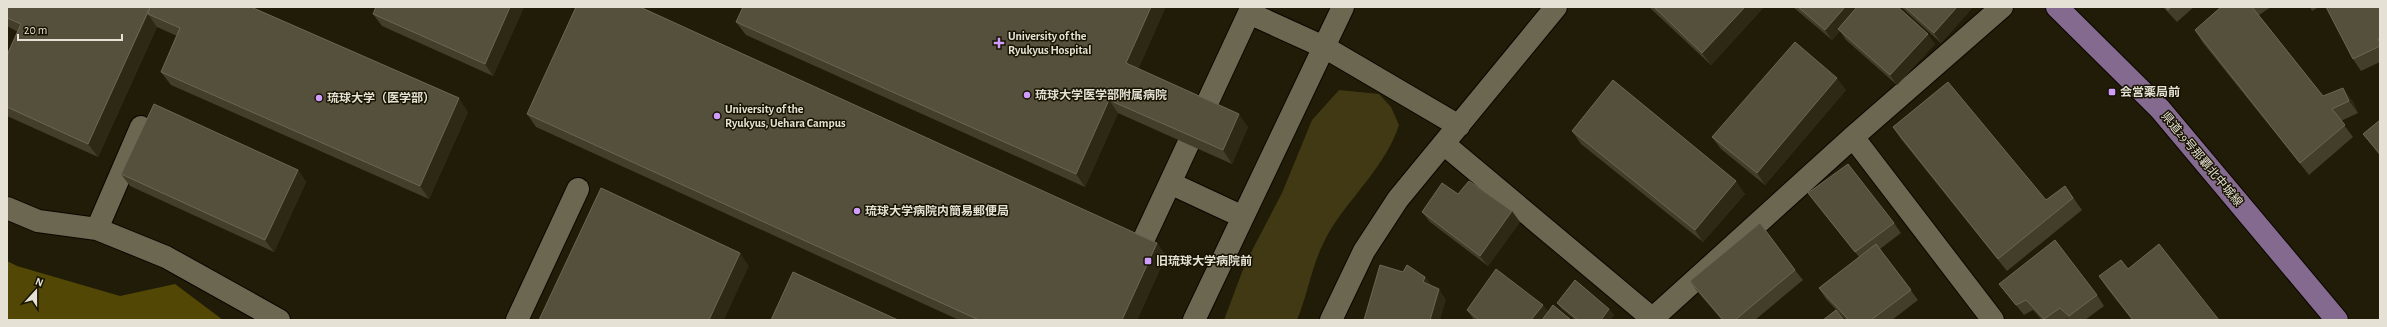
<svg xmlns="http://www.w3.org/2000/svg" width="2387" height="327" font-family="'Alegreya Sans','Noto Sans JP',sans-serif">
  <rect width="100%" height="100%" fill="#201c07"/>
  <!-- green -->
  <path fill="#413913" d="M 1339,90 L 1379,94 L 1391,107 L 1399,125 C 1386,165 1353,194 1331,229 C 1312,260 1310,288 1297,320 L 1224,320 L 1245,264 L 1282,193 L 1312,120 Z"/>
  <!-- forest -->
  <path fill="#534706" d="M 7,261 L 17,266 L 120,296 L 175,284 L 223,320 L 7,320 Z"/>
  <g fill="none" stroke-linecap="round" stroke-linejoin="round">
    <defs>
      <path id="minor" d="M 1853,137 L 1993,320
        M 1444,144 L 1654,320
        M 7,208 L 38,221 L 97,229 L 166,257 L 279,320
        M 1243,217 L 1170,183 L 1249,13 L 1326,48 L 1459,126
        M 97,229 L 141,127
        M 517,320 L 578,189
        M 1106,320 L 1170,183
        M 1194,320 L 1343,7
        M 1331,320 L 1364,251 L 1398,199 L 1556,7
        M 1651,320 L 1853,137 L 2002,7"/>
      <path id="major" d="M 2057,7 L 2160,109 L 2337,320"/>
    </defs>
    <!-- minor casing -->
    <use href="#minor" stroke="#0a0600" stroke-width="24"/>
    <!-- major casing -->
    <use href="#major" stroke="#0a0600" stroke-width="24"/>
    <!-- minor -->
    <use href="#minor" stroke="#6c6751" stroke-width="22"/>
    <!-- major -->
    <use href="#major" stroke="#856a90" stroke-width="22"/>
  </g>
  <!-- wall -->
  <path fill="#423e2a" d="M 7,7 L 251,7 L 468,112 L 429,199 L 171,85 L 161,72 L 177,36 L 157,27 L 98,157 L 7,116 L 7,55 L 18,32 L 7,26 Z
    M 376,7 L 524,7 L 493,76 L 382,26 L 373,14 Z
    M 1649,7 L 1764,7 L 1711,65 Z
    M 1793,7 L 1898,7 L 1935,44 L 1897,85 L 1846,40 L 1840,31 L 1832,40 Z
    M 1901,7 L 1973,7 L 1941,43 Z
    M 2163,7 L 2194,7 L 2177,22 Z
    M 2221,7 L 2271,7 L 2259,15 L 2323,96 L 2352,100 L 2358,113 L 2341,121 L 2353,137 L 2309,175 L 2203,43 L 2195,30 Z
    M 2310,7 L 2319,7 L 2312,11 Z
    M 2380,7 L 2380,62 L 2361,71 L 2353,59 Z
    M 736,22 L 1138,69 L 1248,127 L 1232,164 L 1118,113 L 1085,187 L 746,35 Z
    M 1846,90 L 1765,185 L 1721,149 L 1712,137 Z
    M 527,114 L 1157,243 L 1166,256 L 1137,320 L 959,320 L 536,127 Z
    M 2380,120 L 2380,156 L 2371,144 L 2363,134 Z
    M 1893,127 L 2046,200 L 2065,186 L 2082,210 L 2007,271 L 1901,139 Z
    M 1572,131 L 1745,194 L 1703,242 L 1581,144 Z
    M 298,170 L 306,182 L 274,252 L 130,186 L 121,174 Z
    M 1808,193 L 1894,223 L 1901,233 L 1880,249 L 1918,300 L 1892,320 L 1846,320 L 1826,299 L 1819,288 L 1859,257 L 1816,203 Z
    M 1458,194 L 1520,222 L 1488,266 L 1430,222 L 1422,212 Z
    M 2128,269 L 2219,320 L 2132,320 L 2107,288 L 2099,276 Z
    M 1795,270 L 1803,280 L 1755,320 L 1722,320 L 1697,291 L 1690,281 Z
    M 1999,284 L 2097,295 L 2104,306 L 2085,320 L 2069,320 L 2067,318 L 2065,320 L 2042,320 L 2033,310 L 2024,315 L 2007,294 Z
    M 1557,303 L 1609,309 L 1614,315 L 1610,320 L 1575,320 L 1562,309 Z
    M 1467,310 L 1548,311 L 1571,320 L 1474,320 Z"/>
  <!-- shaded-wall -->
  <path fill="#2d2914" d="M 510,7 L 524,7 L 493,76 L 485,64 Z
    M 1151,7 L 1166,7 L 1135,77 L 1126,63 Z
    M 1745,7 L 1764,7 L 1711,65 L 1702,53 Z
    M 1845,7 L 1862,7 L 1838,29 L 1840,31 L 1832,40 L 1825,30 Z
    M 1957,7 L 1973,7 L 1941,43 L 1934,33 Z
    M 148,14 L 157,27 L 98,157 L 88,144 Z
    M 1928,34 L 1935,44 L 1897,85 L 1890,75 Z
    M 1837,78 L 1846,90 L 1765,185 L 1757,173 Z
    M 2343,88 L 2352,100 L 2358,113 L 2349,101 Z
    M 459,98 L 468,112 L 429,199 L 420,186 Z
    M 1109,100 L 1118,113 L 1085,187 L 1076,174 Z
    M 1239,114 L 1248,127 L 1232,164 L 1223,150 Z
    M 298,170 L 306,182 L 274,252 L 265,240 Z
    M 1736,181 L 1745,194 L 1703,242 L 1695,230 Z
    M 1512,211 L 1520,222 L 1488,266 L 1480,256 Z
    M 1157,243 L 1166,256 L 1137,320 L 1122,320 Z
    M 740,253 L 749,266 L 724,320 L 709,320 Z
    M 1425,277 L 1433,287 L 1423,282 Z
    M 1439,289 L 1446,300 L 1440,320 L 1430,320 Z
    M 1543,305 L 1551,315 L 1546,320 L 1531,320 Z
    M 1609,309 L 1614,315 L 1610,320 L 1601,320 Z"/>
  <!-- building -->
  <path fill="#54503c" stroke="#6a6754" d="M 7,7 L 150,7 L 88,144 L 7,107 L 7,55 L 21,24 L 7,18 Z
    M 150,7 L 251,7 L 459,98 L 420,186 L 161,72 L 180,28 L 148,14 Z
    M 376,7 L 510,7 L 485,64 L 373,14 Z
    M 576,7 L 640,7 L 1157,243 L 1122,320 L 979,320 L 527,114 Z
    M 743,7 L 1151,7 L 1126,63 L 1239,114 L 1223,150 L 1109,100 L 1076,174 L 736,22 Z
    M 1654,7 L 1745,7 L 1702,53 Z
    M 1798,7 L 1845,7 L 1825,30 Z
    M 1857,7 L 1898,7 L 1928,34 L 1890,75 L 1838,29 Z
    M 1905,7 L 1957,7 L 1934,33 Z
    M 2166,7 L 2171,7 L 2168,10 Z
    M 2221,7 L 2252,7 L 2323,96 L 2343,88 L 2349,101 L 2332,109 L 2345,125 L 2300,163 L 2195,30 Z
    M 2326,7 L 2380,7 L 2380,38 L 2378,39 L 2380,43 L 2380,46 L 2353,59 Z
    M 1795,42 L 1837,78 L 1757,173 L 1712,137 Z
    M 1613,80 L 1736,181 L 1695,230 L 1572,131 Z
    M 1948,82 L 2046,200 L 2065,186 L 2073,198 L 1998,259 L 1893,127 Z
    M 154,104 L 298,170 L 265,240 L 121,174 Z
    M 2380,120 L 2380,154 L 2363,134 Z
    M 1848,164 L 1894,223 L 1855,252 L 1808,193 Z
    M 1469,181 L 1512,211 L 1480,256 L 1422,212 L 1442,183 L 1458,194 Z
    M 601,188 L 740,253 L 709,320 L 539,320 Z
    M 1760,223 L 1795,270 L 1735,320 L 1723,320 L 1690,281 Z
    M 2055,240 L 2097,295 L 2069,316 L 2060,308 L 2044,319 L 2026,300 L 2016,305 L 1999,284 Z
    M 1876,244 L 1911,290 L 1871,320 L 1849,320 L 1819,288 Z
    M 2159,244 L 2219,320 L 2133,320 L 2099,276 L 2121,260 L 2128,269 Z
    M 1380,265 L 1403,272 L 1407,265 L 1425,277 L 1423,282 L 1439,289 L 1430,320 L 1364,320 Z
    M 1496,269 L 1543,305 L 1531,320 L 1479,320 L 1467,310 Z
    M 793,272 L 898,320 L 771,320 Z
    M 1575,280 L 1609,309 L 1601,320 L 1578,320 L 1557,303 Z
    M 1553,305 L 1570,319 L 1569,320 L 1542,320 Z
    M 1836,310 L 1844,320 L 1823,320 Z"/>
  <!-- markers -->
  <g fill="#d09dfe" stroke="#171301" stroke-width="1.5">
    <path d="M997 37h4v4h4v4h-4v4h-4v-4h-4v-4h4z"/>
    <rect x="2108" y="88" width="8" height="8" rx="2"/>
    <circle cx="1027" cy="95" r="4"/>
    <circle cx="319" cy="98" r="4"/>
    <circle cx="717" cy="116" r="4"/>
    <circle cx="857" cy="211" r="4"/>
    <rect x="1144" y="257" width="8" height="8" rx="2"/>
  </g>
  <g text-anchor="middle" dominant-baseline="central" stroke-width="3" stroke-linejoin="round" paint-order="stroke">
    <!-- poi labels -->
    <g font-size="12" font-weight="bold" fill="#e5e2d5" stroke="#171301" text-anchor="start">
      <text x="1008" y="36">University of the<tspan x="1008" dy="14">Ryukyus Hospital</tspan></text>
      <text x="2120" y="92">会営薬局前</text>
      <text x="1035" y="95">琉球大学医学部附属病院</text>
      <text x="327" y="98">琉球大学（医学部）</text>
      <text x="725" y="109">University of the<tspan x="725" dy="14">Ryukyus, Uehara Campus</tspan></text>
      <text x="865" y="211">琉球大学病院内簡易郵便局</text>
      <text x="1156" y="261">旧琉球大学病院前</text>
    </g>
    <!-- street labels -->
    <g font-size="12" fill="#e5e2d5" stroke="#171301">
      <text transform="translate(2202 159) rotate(50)">県道29号那覇北中城線</text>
    </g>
  </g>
  <!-- border -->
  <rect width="2387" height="327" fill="none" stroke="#e5e2d5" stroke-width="16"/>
  <!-- north arrow -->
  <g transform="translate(36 291) rotate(21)" stroke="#171301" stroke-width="3" paint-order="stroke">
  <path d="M0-3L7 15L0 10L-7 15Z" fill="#e5e2d5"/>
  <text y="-6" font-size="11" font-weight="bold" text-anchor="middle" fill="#e5e2d5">N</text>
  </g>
  <!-- scale -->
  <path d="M18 34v6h104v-6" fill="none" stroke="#e5e2d5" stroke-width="2"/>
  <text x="24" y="34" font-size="12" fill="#e5e2d5" stroke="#171301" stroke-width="3" paint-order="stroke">20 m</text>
</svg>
